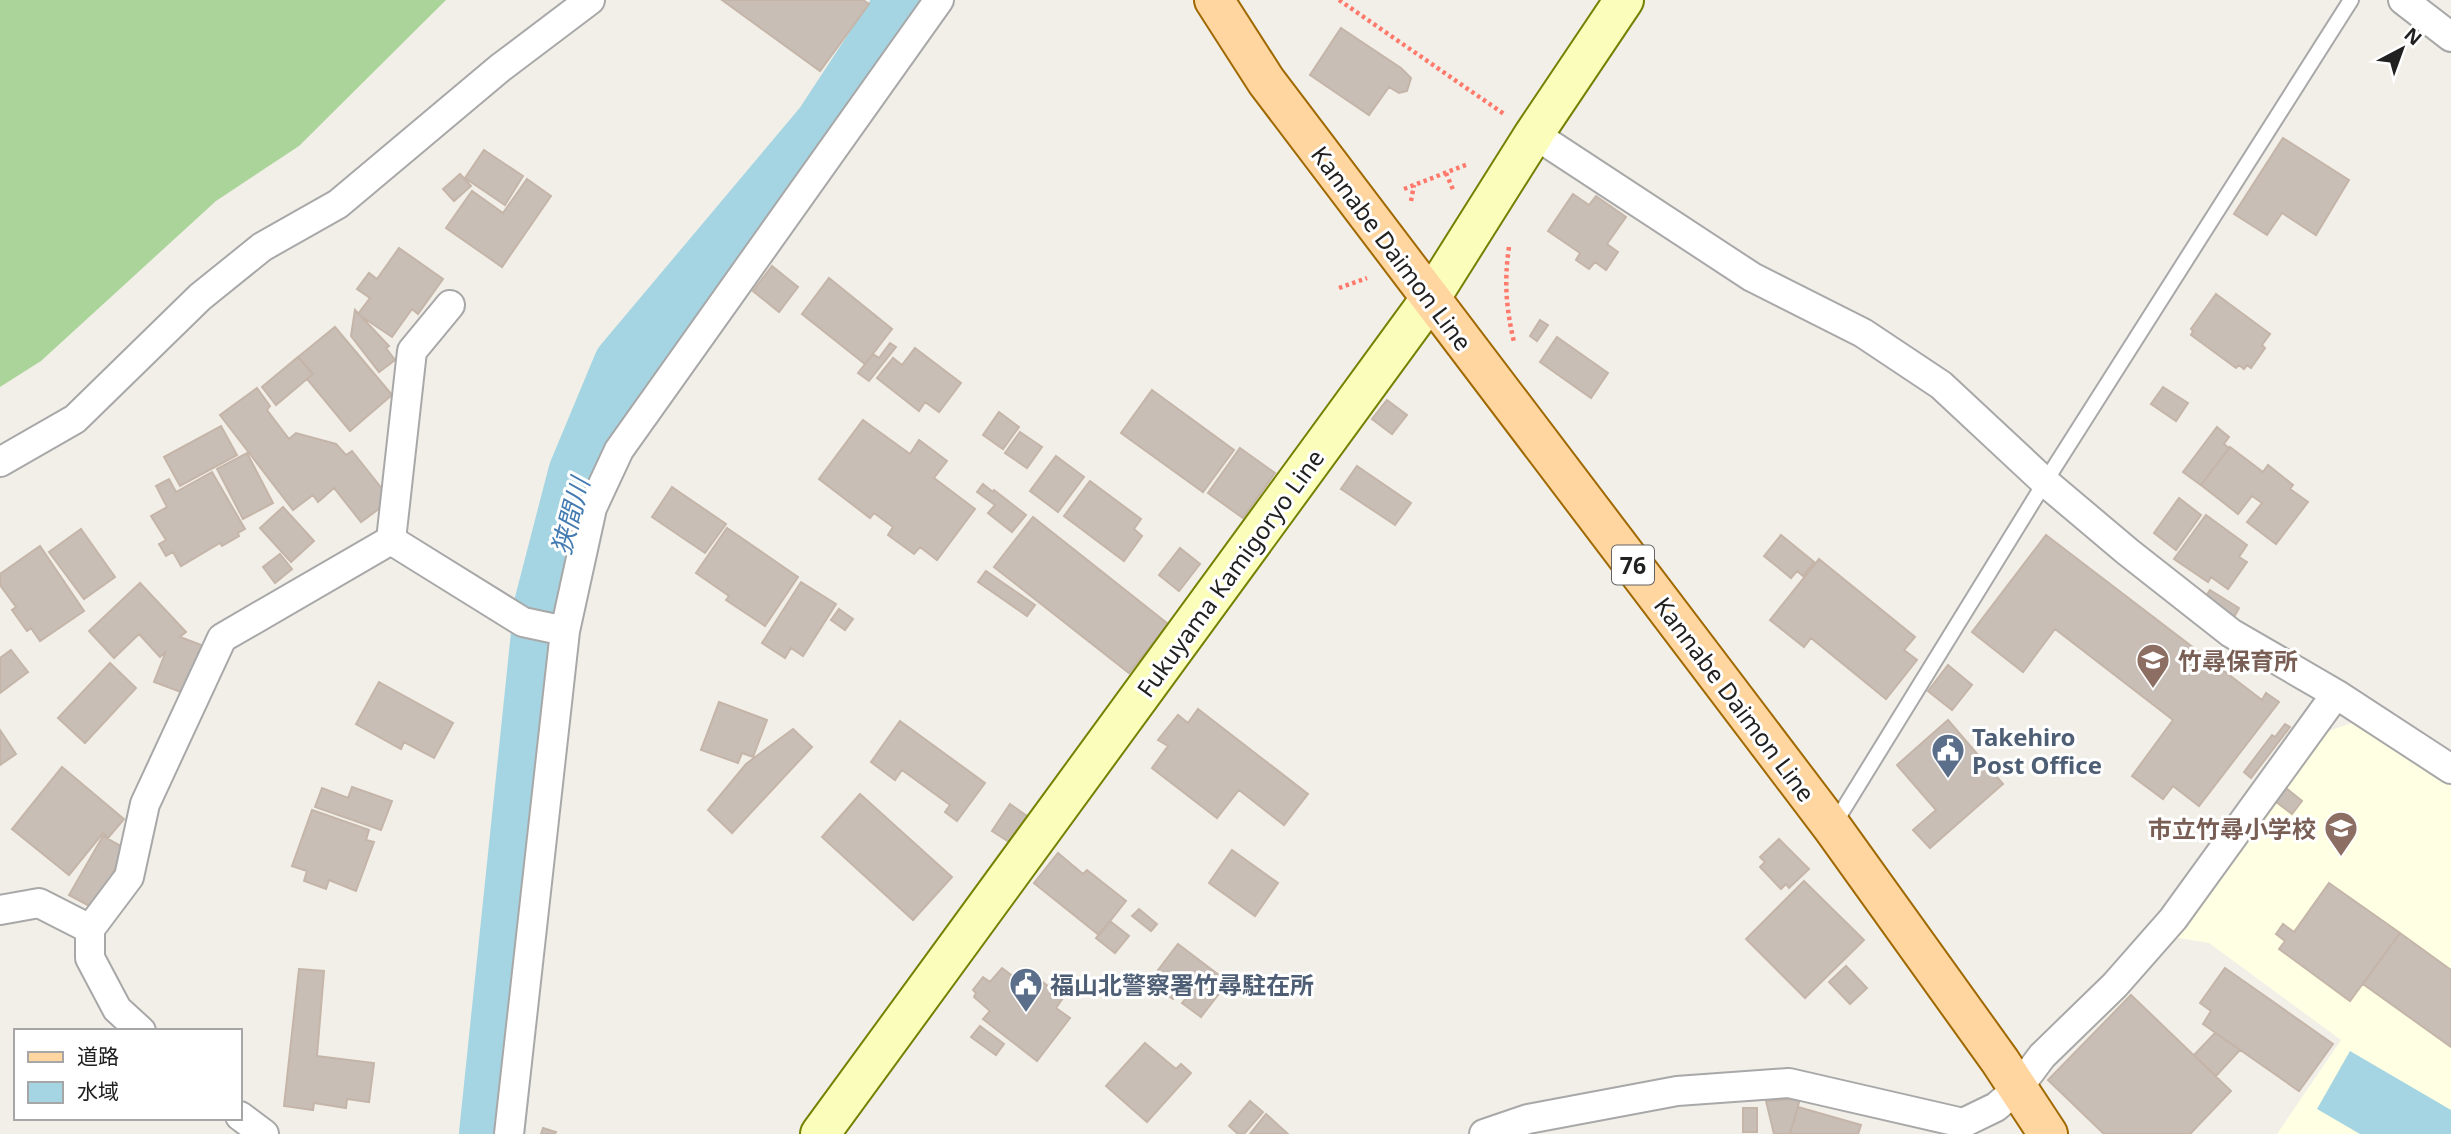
<svg xmlns="http://www.w3.org/2000/svg" width="2451" height="1134" font-family="'Noto Sans','Noto Sans JP',sans-serif">
  <rect width="100%" height="100%" fill="#f2efe8"/>
  <!-- education -->
  <path fill="#ffffe4" d="M 2361,720 L 2451,778 L 2451,1134 L 2277,1134 L 2341,1040 L 2209,943 L 2173,937 L 2320,734 Z"/>
  <!-- forest -->
  <path fill="#abd49a" d="M 0,0 L 446,0 L 299,146 L 216,201 L 41,361 L 0,387 Z"/>
  <!-- water -->
  <path fill="#a5d5e2" d="M 2350,1051 L 2451,1110 L 2451,1134 L 2360,1134 L 2317,1109 Z"/>
  <g fill="none" stroke-linecap="round" stroke-linejoin="round">
    <!-- river -->
    <path stroke="#a5d5e2" stroke-width="66" d="M 492,1134 L 547,605 L 581,474 L 626,366 L 826,128 L 910,0"/>
  </g>
  <!-- building -->
  <path fill="#c8beb6" stroke="#c5b5a9" stroke-width="2" d="M 722,0 L 863,0 L 869,4 L 820,71 Z
    M 1341,28 L 1401,68 L 1411,78 L 1407,91 L 1399,93 L 1389,87 L 1369,115 L 1310,75 Z
    M 2283,138 L 2349,180 L 2316,235 L 2282,213 L 2267,235 L 2234,214 Z
    M 484,150 L 523,176 L 505,205 L 465,178 Z
    M 460,174 L 471,186 L 454,201 L 443,189 Z
    M 527,179 L 551,196 L 502,267 L 446,228 L 472,191 L 503,213 Z
    M 1573,194 L 1589,205 L 1596,196 L 1626,217 L 1607,244 L 1618,252 L 1606,270 L 1595,262 L 1589,269 L 1576,260 L 1580,253 L 1548,231 Z
    M 399,248 L 443,279 L 418,314 L 412,309 L 392,337 L 358,314 L 370,298 L 357,289 L 369,273 L 377,279 Z
    M 772,266 L 798,287 L 779,312 L 753,291 Z
    M 829,278 L 892,329 L 865,364 L 802,314 Z
    M 2216,294 L 2270,334 L 2262,345 L 2265,348 L 2251,368 L 2247,365 L 2244,369 L 2239,365 L 2236,368 L 2191,335 L 2193,331 L 2191,329 Z
    M 355,310 L 389,346 L 386,348 L 395,360 L 379,372 L 351,336 Z
    M 1540,320 L 1548,325 L 1537,341 L 1530,336 Z
    M 335,327 L 392,395 L 350,431 L 307,379 L 313,374 L 298,357 Z
    M 1557,337 L 1608,373 L 1591,398 L 1540,362 Z
    M 890,343 L 896,347 L 869,381 L 858,373 L 873,354 L 879,358 Z
    M 915,348 L 961,383 L 939,412 L 925,402 L 919,411 L 877,378 L 893,358 L 902,365 Z
    M 298,357 L 313,374 L 276,405 L 262,387 Z
    M 2163,387 L 2188,403 L 2176,421 L 2151,404 Z
    M 257,388 L 270,406 L 267,410 L 289,439 L 296,433 L 336,444 L 346,455 L 352,451 L 391,500 L 361,522 L 334,488 L 318,502 L 313,495 L 293,510 L 220,415 Z
    M 1152,390 L 1234,450 L 1203,492 L 1121,433 Z
    M 1387,400 L 1407,415 L 1392,434 L 1372,419 Z
    M 999,412 L 1019,427 L 1003,449 L 983,435 Z
    M 863,420 L 910,454 L 919,440 L 947,461 L 934,478 L 975,509 L 937,560 L 920,547 L 914,554 L 888,535 L 893,527 L 874,513 L 870,518 L 819,479 Z
    M 221,426 L 237,455 L 180,486 L 164,457 Z
    M 2217,427 L 2229,437 L 2224,444 L 2229,448 L 2201,485 L 2183,472 Z
    M 1020,432 L 1042,447 L 1027,468 L 1005,453 Z
    M 2230,447 L 2263,472 L 2268,465 L 2293,485 L 2290,489 L 2308,502 L 2276,544 L 2247,522 L 2262,503 L 2252,496 L 2238,514 L 2201,485 Z
    M 1240,448 L 1275,473 L 1243,518 L 1208,493 Z
    M 247,453 L 273,503 L 243,519 L 217,469 Z
    M 1056,456 L 1084,477 L 1058,512 L 1030,491 Z
    M 1357,466 L 1411,503 L 1395,525 L 1341,489 Z
    M 212,472 L 245,529 L 238,533 L 239,536 L 222,546 L 220,543 L 181,566 L 173,552 L 166,556 L 159,544 L 166,540 L 151,516 L 167,507 L 156,486 L 169,479 L 176,492 Z
    M 1090,481 L 1141,519 L 1134,529 L 1142,536 L 1124,561 L 1064,516 Z
    M 983,484 L 993,492 L 994,490 L 1026,515 L 1012,532 L 988,513 L 995,505 L 977,492 Z
    M 672,487 L 726,524 L 705,553 L 652,517 Z
    M 2179,498 L 2201,515 L 2176,550 L 2154,533 Z
    M 283,507 L 314,541 L 291,562 L 260,528 Z
    M 2206,515 L 2247,545 L 2239,557 L 2247,562 L 2228,589 L 2211,577 L 2208,582 L 2174,559 Z
    M 1033,517 L 1168,624 L 1129,673 L 994,567 Z
    M 727,528 L 798,577 L 765,626 L 726,600 L 729,596 L 696,573 Z
    M 81,529 L 115,577 L 84,599 L 49,552 Z
    M 1781,535 L 1814,562 L 1803,576 L 1797,571 L 1791,578 L 1764,556 Z
    M 2046,535 L 2262,700 L 2266,693 L 2279,702 L 2199,806 L 2173,786 L 2163,799 L 2132,776 L 2173,720 L 2055,629 L 2023,672 L 1972,632 Z
    M 40,546 L 84,611 L 40,641 L 31,628 L 27,631 L 12,610 L 16,607 L 0,585 L 0,574 Z
    M 1180,548 L 1200,564 L 1179,591 L 1159,575 Z
    M 280,554 L 292,569 L 275,583 L 263,567 Z
    M 1819,559 L 1915,637 L 1904,650 L 1917,660 L 1886,699 L 1811,638 L 1804,647 L 1770,620 Z
    M 986,571 L 1035,605 L 1027,616 L 978,582 Z
    M 801,582 L 836,604 L 803,656 L 791,648 L 785,658 L 762,643 Z
    M 140,583 L 186,632 L 180,637 L 204,646 L 186,694 L 154,682 L 166,651 L 160,657 L 139,634 L 114,658 L 89,631 Z
    M 2210,590 L 2239,608 L 2234,617 L 2205,598 Z
    M 839,609 L 853,619 L 845,630 L 831,620 Z
    M 11,650 L 28,672 L 0,693 L 0,658 Z
    M 110,663 L 136,688 L 85,743 L 58,718 Z
    M 1948,665 L 1972,685 L 1952,710 L 1928,691 Z
    M 379,682 L 453,723 L 434,758 L 404,742 L 401,749 L 356,724 Z
    M 719,702 L 767,720 L 753,757 L 742,753 L 738,763 L 701,750 Z
    M 1198,709 L 1308,794 L 1284,825 L 1239,790 L 1217,818 L 1152,768 L 1168,746 L 1158,740 L 1178,715 L 1188,723 Z
    M 1948,720 L 2003,784 L 1930,848 L 1913,830 L 1936,810 L 1897,765 Z
    M 900,721 L 985,783 L 957,821 L 945,812 L 950,805 L 902,770 L 895,780 L 871,762 Z
    M 2285,724 L 2290,727 L 2251,778 L 2244,772 L 2272,735 L 2275,737 Z
    M 793,729 L 812,747 L 732,833 L 708,810 L 746,764 Z
    M 0,730 L 16,754 L 0,765 Z
    M 62,767 L 124,819 L 108,838 L 103,833 L 69,875 L 12,829 Z
    M 352,787 L 392,801 L 381,830 L 315,807 L 322,788 L 348,798 Z
    M 2286,788 L 2302,801 L 2292,814 L 2275,801 Z
    M 860,794 L 952,877 L 913,920 L 822,837 Z
    M 1010,804 L 1027,816 L 1009,842 L 992,831 Z
    M 312,810 L 369,830 L 366,840 L 374,842 L 356,891 L 329,880 L 326,889 L 304,881 L 307,871 L 292,866 Z
    M 103,836 L 126,849 L 93,908 L 69,895 Z
    M 1779,839 L 1809,869 L 1789,888 L 1786,884 L 1781,889 L 1760,867 L 1765,862 L 1760,857 Z
    M 1232,850 L 1278,883 L 1255,916 L 1209,883 Z
    M 1058,853 L 1083,874 L 1087,870 L 1126,901 L 1099,935 L 1034,883 Z
    M 1804,881 L 1864,940 L 1805,998 L 1746,939 Z
    M 2329,883 L 2400,933 L 2350,1001 L 2279,949 L 2285,941 L 2276,934 L 2283,924 L 2294,932 Z
    M 1139,909 L 1157,924 L 1151,931 L 1132,916 Z
    M 1110,921 L 1129,936 L 1115,953 L 1096,938 Z
    M 2400,933 L 2451,970 L 2451,1047 L 2363,984 Z
    M 1178,944 L 1228,982 L 1201,1017 L 1182,1003 L 1187,997 L 1179,991 L 1173,999 L 1149,982 Z
    M 1846,966 L 1867,988 L 1850,1004 L 1829,982 Z
    M 1002,968 L 1032,991 L 1040,980 L 1063,998 L 1056,1008 L 1070,1018 L 1037,1061 L 983,1019 L 990,1011 L 974,997 L 976,993 L 973,990 L 983,977 L 990,982 Z
    M 2225,968 L 2333,1044 L 2299,1091 L 2203,1024 L 2211,1011 L 2200,1003 Z
    M 299,969 L 324,971 L 317,1056 L 374,1063 L 369,1102 L 347,1099 L 346,1108 L 314,1103 L 313,1110 L 284,1106 Z
    M 2131,995 L 2231,1091 L 2190,1134 L 2104,1134 L 2048,1080 Z
    M 980,1026 L 1004,1044 L 996,1055 L 971,1037 Z
    M 2215,1033 L 2240,1050 L 2216,1076 L 2194,1055 Z
    M 1145,1043 L 1176,1069 L 1181,1064 L 1191,1073 L 1147,1122 L 1106,1086 Z
    M 1800,1099 L 1790,1134 L 1774,1134 L 1766,1101 Z
    M 1250,1101 L 1263,1112 L 1244,1134 L 1238,1134 L 1229,1126 Z
    M 1798,1107 L 1861,1125 L 1858,1134 L 1790,1134 Z
    M 1743,1108 L 1757,1108 L 1757,1132 L 1743,1132 Z
    M 1266,1114 L 1288,1134 L 1250,1134 Z
    M 543,1128 L 556,1132 L 555,1134 L 541,1134 Z"/>
  <g fill="none" stroke-linecap="round" stroke-linejoin="round">
    <defs>
      <path id="lane" d="M 1833,826 L 2045,482 L 2351,0"/>
      <path id="street" d="M 2403,0 L 2451,37
        M 1534,134 L 1752,277 L 1863,333 L 1941,385 L 2045,482 L 2128,552 L 2231,633 L 2336,694 L 2451,769
        M 0,462 L 75,419 L 200,297 L 262,247 L 338,204 L 500,68 L 590,0
        M 391,540 L 412,351 L 450,305
        M 0,910 L 39,903 L 90,929
        M 141,1031 L 117,1009 L 90,958 L 90,929 L 129,877 L 145,804 L 222,638 L 391,540 L 523,622 L 565,631
        M 240,1116 L 264,1134
        M 509,1134 L 565,631 L 592,508 L 619,450 L 939,0
        M 1484,1134 L 1528,1119 L 1677,1091 L 1789,1083 L 1963,1123 L 1996,1107 L 2018,1088 L 2042,1056 L 2115,985 L 2173,919 L 2336,694"/>
      <path id="secondary" d="M 820,1134 L 1430,299 L 1534,134 L 1624,0"/>
      <path id="primary" d="M 1214,0 L 1266,81 L 1832,827 L 2000,1061 L 2048,1134"/>
    </defs>
    <!-- lane casing -->
    <use href="#lane" stroke="#a8a8a8" stroke-width="18"/>
    <!-- street casing -->
    <use href="#street" stroke="#a8a8a8" stroke-width="32"/>
    <!-- secondary casing -->
    <use href="#secondary" stroke="#748100" stroke-width="42"/>
    <!-- primary casing -->
    <use href="#primary" stroke="#9f6900" stroke-width="42"/>
    <!-- path -->
    <path stroke="#ff7a6c" stroke-width="4.5" stroke-dasharray="3.5 3.5" stroke-linecap="butt" d="M 1339,0 L 1504,114
      M 1446,173 L 1454,192
      M 1404,189 L 1468,164
      M 1411,201 L 1414,185
      M 1509,247 C 1504,281 1506,308 1514,342
      M 1339,288 L 1367,278"/>
    <!-- lane -->
    <use href="#lane" stroke="#fff" stroke-width="14"/>
    <!-- street -->
    <use href="#street" stroke="#fff" stroke-width="28"/>
    <!-- secondary -->
    <use href="#secondary" stroke="#fbfeba" stroke-width="38"/>
    <!-- primary -->
    <use href="#primary" stroke="#ffd5a0" stroke-width="38"/>
  </g>
  <!-- icons -->
  <defs>
    <symbol id="school-pin" viewBox="-11 -11 22 30"><path d="M0 17L-7.5 6A9.5 9.5 0 1 1 7.5 6Z" fill="#8d6e63" stroke="#fff"/><path d="M0-5L7-2L0 1L-7-2ZM-4 1L0 2.5L4 1V4Q0 6-4 4Z" fill="#fff"/></symbol>
    <symbol id="civic-pin" viewBox="-11 -11 22 30"><path d="M0 17L-7.5 6A9.5 9.5 0 1 1 7.5 6Z" fill="#5c6f8a" stroke="#fff"/><path d="M-.6-6.5H3V-4.5H.6V-3L4-1V1h2V6H-6V1h2V-1L-.6-3ZM-1.2 2.5V6h2.4V2.5Z" fill="#fff"/></symbol>
  </defs>
  <g fill-rule="evenodd">
    <use href="#school-pin" x="2134" y="641" width="38" height="52"/>
    <use href="#civic-pin" x="1929" y="731" width="38" height="52"/>
    <use href="#school-pin" x="2322" y="809" width="38" height="52"/>
    <use href="#civic-pin" x="1007" y="965" width="38" height="52"/>
  </g>
  <g text-anchor="middle" dominant-baseline="central" stroke-width="6" stroke-linejoin="round" paint-order="stroke">
    <!-- shield labels -->
    <rect fill="#fff" stroke="#646464" stroke-width="2" x="1612" y="545.5" width="42" height="39" rx="5"/>
    <g font-size="23" font-weight="bold" fill="#212121">
      <text x="1633" y="565">76</text>
    </g>
    <!-- street labels -->
    <g font-size="24" fill="#212121" stroke="#fff">
      <text transform="translate(1392 248) rotate(53)">Kannabe Daimon Line</text>
      <text transform="translate(1230 573) rotate(-54)">Fukuyama Kamigoryo Line</text>
      <text transform="translate(1735 699) rotate(53)">Kannabe Daimon Line</text>
    </g>
    <!-- education labels -->
    <g font-size="24" font-weight="bold" fill="#785e54" stroke="#fff" text-anchor="start">
      <text x="2178" y="660">竹尋保育所</text>
      <text x="2316" y="828" text-anchor="end">市立竹尋小学校</text>
    </g>
    <!-- service labels -->
    <g font-size="24" font-weight="bold" fill="#4e5e75" stroke="#fff" text-anchor="start">
      <text x="1972" y="736">Takehiro<tspan x="1972" dy="28">Post Office</tspan></text>
      <text x="1050" y="984">福山北警察署竹尋駐在所</text>
    </g>
    <!-- water labels -->
    <g font-size="26" font-style="italic" fill="#427ab1" stroke="#fff">
      <text transform="translate(570 516) rotate(-75)">狭間川</text>
    </g>
  </g>
  <!-- legend -->
  <rect x="14" y="1029" width="228" height="91" fill="#ffffff" stroke="#a6a6a6" stroke-width="2"/>
  <rect x="28" y="1052" width="35" height="10" fill="#ffd5a0" stroke="#a6a6a6" stroke-width="2"/>
  <text x="77" y="1064" font-size="21" fill="#212121">道路</text>
  <rect x="28" y="1082" width="35" height="21" fill="#a5d5e2" stroke="#a6a6a6" stroke-width="2"/>
  <text x="77" y="1099" font-size="21" fill="#212121">水域</text>
  <!-- north arrow -->
  <g transform="translate(2402 49) rotate(41)" stroke="#ffffff" stroke-width="5" paint-order="stroke">
  <path d="M0-5L12 26L0 18L-12 26Z" fill="#212121"/>
  <text y="-10" font-size="19" font-weight="bold" text-anchor="middle" fill="#212121">N</text>
  </g>
</svg>
